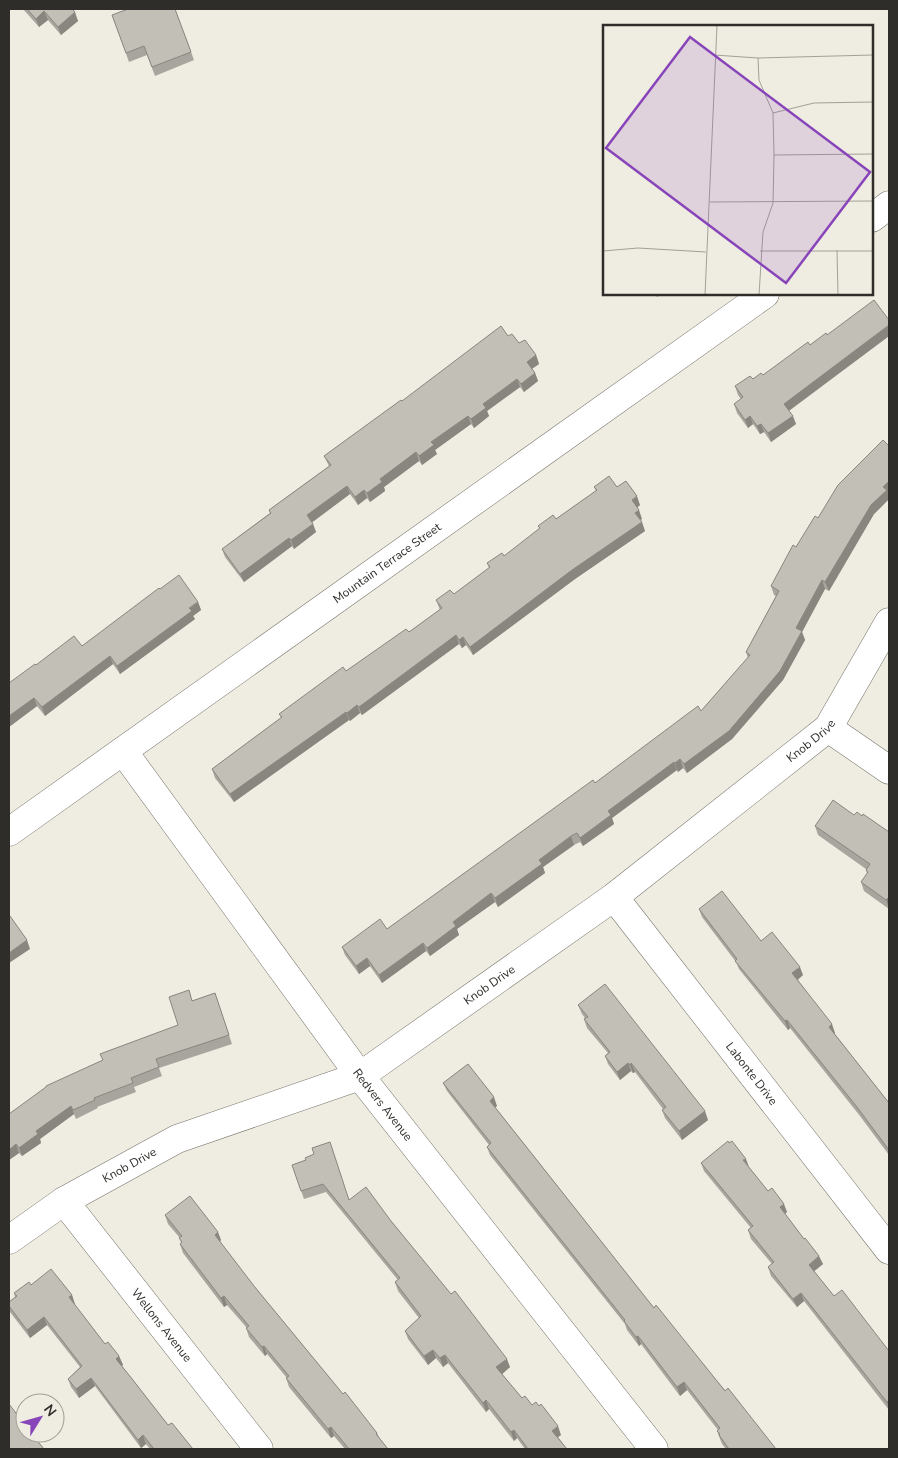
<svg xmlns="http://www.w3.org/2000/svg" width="898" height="1458" font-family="'Nunito Sans',sans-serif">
  <rect width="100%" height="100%" fill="#efece2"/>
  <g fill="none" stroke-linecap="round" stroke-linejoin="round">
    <defs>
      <g id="minor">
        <path d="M 828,728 L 889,770"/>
        <path id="s1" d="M 123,751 L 360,1076 L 654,1449"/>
        <path id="s2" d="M 614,897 L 889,1250"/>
        <path id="s3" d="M 64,1201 L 259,1449"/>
        <path id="s4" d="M 9,1240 L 64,1201 L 177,1139 L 360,1076 L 614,897 L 828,728 L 889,622"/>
      </g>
      <g id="tertiary">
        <path d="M 872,218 L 889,205"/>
        <path id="s5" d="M 9,832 L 765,294"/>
      </g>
    </defs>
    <!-- minor casing -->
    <use href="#minor" stroke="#76746b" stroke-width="29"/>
    <!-- tertiary casing -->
    <use href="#tertiary" stroke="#76746b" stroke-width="29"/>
    <!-- minor -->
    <use href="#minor" stroke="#fff" stroke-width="28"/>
    <!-- tertiary -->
    <use href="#tertiary" stroke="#fff" stroke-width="28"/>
  </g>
  <!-- wall -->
  <path fill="#a7a59d" d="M 23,9 L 72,9 L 78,21 L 61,35 L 48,20 L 39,27 Z
    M 175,9 L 194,60 L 155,76 L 147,55 L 129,62 L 112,15 Z
    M 827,335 L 889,336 L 789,411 L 796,424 L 771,442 L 764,432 L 760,434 L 753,424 L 748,428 L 737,413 L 734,404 L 741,399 L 738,395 L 735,386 L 763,375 L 810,345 Z
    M 508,336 L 536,355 L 539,364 L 532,369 L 535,373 L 538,381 L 524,392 L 520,387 L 487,411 L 489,416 L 474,428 L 471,424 L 435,450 L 437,454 L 422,465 L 419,461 L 384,487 L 385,491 L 370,502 L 367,498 L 358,505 L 350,494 L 312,522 L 316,532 L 294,549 L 292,546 L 244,582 L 225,557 L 222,549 L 270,513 L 269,510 L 329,466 L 324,456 L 402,401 Z
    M 594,487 L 617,487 L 640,505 L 637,508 L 642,519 L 640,520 L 645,531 L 575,579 L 473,655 L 466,645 L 462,648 L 459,644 L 362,715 L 360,713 L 350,721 L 349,720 L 234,802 L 215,778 L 212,769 L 281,718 L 279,714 L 409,632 L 440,610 L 436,600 L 454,594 L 489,568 L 487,563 L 504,556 L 540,529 L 538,526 L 556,519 L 596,491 Z
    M 888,493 L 889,499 L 874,514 L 829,591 L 825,589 L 802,632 L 805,640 L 783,680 L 732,739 L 687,773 L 683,768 L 678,772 L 677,770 L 612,818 L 614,824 L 583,846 L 580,842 L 574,845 L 543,867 L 545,873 L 498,907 L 495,902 L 457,929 L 459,935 L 430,956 L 426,951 L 382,983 L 370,966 L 359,974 L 345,955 L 342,947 L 387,929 L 595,783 L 701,711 L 748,658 L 746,652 L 776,596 L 774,595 L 771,586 L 796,547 L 818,518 Z
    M 160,589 L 198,602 L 201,610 L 193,616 L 195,619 L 120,674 L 113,664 L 45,716 L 37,706 L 9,727 L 9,683 L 36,665 L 82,646 Z
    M 854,815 L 889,832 L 889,909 L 864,891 L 861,882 L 867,874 L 866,870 L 866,869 L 818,835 L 815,826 Z
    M 699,909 L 761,941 L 803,975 L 798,980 L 835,1033 L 834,1033 L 889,1103 L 889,1155 L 860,1116 L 790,1028 L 788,1030 L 739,969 L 736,962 L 702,917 Z
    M 215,993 L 232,1044 L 159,1068 L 162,1076 L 134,1087 L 136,1092 L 97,1107 L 98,1108 L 76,1119 L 74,1114 L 40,1139 L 41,1143 L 22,1156 L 19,1153 L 9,1160 L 9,1114 L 103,1060 L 178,1025 L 192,1001 Z
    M 578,1005 L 708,1120 L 682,1140 L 665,1118 L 662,1110 L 663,1109 L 635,1072 L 633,1073 L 631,1071 L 620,1080 L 608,1064 L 605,1056 L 608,1053 L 587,1028 L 584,1019 L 585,1018 L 582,1014 Z
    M 443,1083 L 497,1106 L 495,1107 L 654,1308 L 776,1449 L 726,1449 L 722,1444 L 717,1431 L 718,1430 L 687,1390 L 680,1396 L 641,1344 L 639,1346 L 627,1330 L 625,1324 L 490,1155 L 487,1147 L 489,1145 L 447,1091 Z
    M 314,1154 L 350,1200 L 391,1221 L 510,1367 L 502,1374 L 522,1398 L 532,1405 L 561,1435 L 558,1437 L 567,1449 L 525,1449 L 517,1438 L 514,1441 L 489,1409 L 486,1412 L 448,1363 L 443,1367 L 436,1358 L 428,1365 L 408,1339 L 405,1331 L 419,1318 L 398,1291 L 395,1282 L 398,1280 L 326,1192 L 304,1199 L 292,1165 L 306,1160 Z
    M 701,1163 L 749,1167 L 768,1191 L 787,1212 L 785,1214 L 823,1264 L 814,1271 L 834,1296 L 889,1351 L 889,1410 L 804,1301 L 797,1307 L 771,1276 L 768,1267 L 772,1264 L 751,1239 L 748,1230 L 751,1228 L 704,1171 Z
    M 165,1215 L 221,1240 L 220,1242 L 254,1286 L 343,1394 L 377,1433 L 380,1439 L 388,1449 L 345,1449 L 334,1436 L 331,1438 L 289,1387 L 286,1378 L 287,1378 L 267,1354 L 265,1356 L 249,1337 L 246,1328 L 247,1328 L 227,1305 L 224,1307 L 183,1253 L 180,1244 L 181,1243 L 180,1238 L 168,1224 Z
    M 31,1285 L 72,1295 L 74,1304 L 105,1344 L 119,1356 L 123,1365 L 122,1366 L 168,1425 L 193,1449 L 150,1449 L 146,1444 L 141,1448 L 95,1386 L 79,1398 L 71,1387 L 68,1379 L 80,1367 L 47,1325 L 30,1338 L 10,1312 L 9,1308 L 9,1302 L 15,1297 L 14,1293 Z"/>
  <!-- shaded-wall -->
  <path fill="#88867f" d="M 44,11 L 48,20 L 39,27 L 36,19 Z
    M 75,12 L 78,21 L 61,35 L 58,27 Z
    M 656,294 L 661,294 L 657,297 Z
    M 889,325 L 889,336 L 787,412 L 784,404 Z
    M 536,355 L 539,364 L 530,370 L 527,362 Z
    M 535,373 L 538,381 L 524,392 L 521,384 Z
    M 517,379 L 520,387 L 487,411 L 489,416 L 474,428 L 471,419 L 483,404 Z
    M 468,416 L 471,424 L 435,450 L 437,454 L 422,465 L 419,456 L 431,442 Z
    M 750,416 L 753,424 L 748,428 L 745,420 Z
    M 793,416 L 796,424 L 771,442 L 768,433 Z
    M 761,424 L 764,432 L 760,434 L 757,426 Z
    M 416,452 L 419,461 L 384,487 L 385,491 L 370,502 L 367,493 L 380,479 Z
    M 889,481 L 889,492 L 888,493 L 889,499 L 874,514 L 829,591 L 825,582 L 871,505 L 883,487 Z
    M 347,486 L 350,494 L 310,524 L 307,515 Z
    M 364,490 L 367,498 L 358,505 L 355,497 Z
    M 637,496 L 640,505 L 635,509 L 632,500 Z
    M 639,510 L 642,519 L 638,521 L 635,513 Z
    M 642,522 L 645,531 L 575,579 L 473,655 L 470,647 L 572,570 Z
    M 313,524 L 316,532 L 294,549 L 291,540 Z
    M 289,538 L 292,546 L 244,582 L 240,574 Z
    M 822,580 L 825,589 L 802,632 L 805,640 L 783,680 L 732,739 L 687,773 L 684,764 L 796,628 Z
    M 198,602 L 201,610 L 193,616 L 195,619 L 120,674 L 117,666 Z
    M 456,635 L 459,644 L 362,715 L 359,707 Z
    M 463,637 L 466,645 L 462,648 L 459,640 Z
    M 110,656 L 113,664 L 45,716 L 42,707 Z
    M 34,698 L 37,706 L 9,727 L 9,716 Z
    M 357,705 L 360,713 L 350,721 L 347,713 Z
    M 346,712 L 349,720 L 234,802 L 230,794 Z
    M 680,759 L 683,768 L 678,772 L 675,763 Z
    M 674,762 L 677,770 L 612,818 L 614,824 L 583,846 L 580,838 L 608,811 Z
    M 571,836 L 574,845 L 543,867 L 545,873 L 498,907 L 495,898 L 539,860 Z
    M 491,893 L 495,902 L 457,929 L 459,935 L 430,956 L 427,948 L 453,922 Z
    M 889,897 L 889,908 L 886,900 Z
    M 27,940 L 30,949 L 9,963 L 9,953 Z
    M 423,943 L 426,951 L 382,983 L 379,975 Z
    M 367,958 L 370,966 L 359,974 L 356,966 Z
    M 800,967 L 803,975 L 795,981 L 792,973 Z
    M 787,1020 L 790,1028 L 788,1030 L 785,1021 Z
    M 832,1024 L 835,1033 L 832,1035 L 829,1027 Z
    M 628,1063 L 631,1071 L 620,1080 L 617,1072 Z
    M 631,1063 L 635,1072 L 633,1073 L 630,1065 Z
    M 494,1097 L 497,1106 L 493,1109 L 490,1101 Z
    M 71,1106 L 74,1114 L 40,1139 L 41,1143 L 22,1156 L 19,1148 L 36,1131 Z
    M 705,1111 L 708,1120 L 682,1140 L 679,1131 Z
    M 16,1144 L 19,1153 L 9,1160 L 9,1150 Z
    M 746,1159 L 749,1167 L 743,1160 Z
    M 784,1204 L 787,1212 L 783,1215 L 780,1207 Z
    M 218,1232 L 221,1240 L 218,1243 L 215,1235 Z
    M 819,1256 L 823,1264 L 812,1273 L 809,1265 Z
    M 801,1293 L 804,1301 L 797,1307 L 793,1299 Z
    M 72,1295 L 75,1304 L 72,1306 L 69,1297 Z
    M 224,1296 L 227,1305 L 224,1307 L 221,1298 Z
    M 44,1317 L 47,1325 L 30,1338 L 27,1330 Z
    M 638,1336 L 641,1344 L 639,1346 L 636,1337 Z
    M 264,1346 L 267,1354 L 265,1356 L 262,1347 Z
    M 433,1350 L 436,1358 L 428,1365 L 424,1356 Z
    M 445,1355 L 448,1363 L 443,1367 L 440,1358 Z
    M 119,1356 L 123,1365 L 119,1367 L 116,1359 Z
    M 507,1359 L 510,1367 L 500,1376 L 496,1367 Z
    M 91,1378 L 95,1386 L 79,1398 L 76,1389 Z
    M 684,1382 L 687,1390 L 680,1396 L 677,1387 Z
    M 486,1400 L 489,1409 L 486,1412 L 483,1403 Z
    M 889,1400 L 889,1409 L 887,1402 Z
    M 558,1426 L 561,1435 L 555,1439 L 552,1431 Z
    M 331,1427 L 334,1436 L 331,1438 L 328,1429 Z
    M 514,1430 L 517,1438 L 514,1441 L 511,1432 Z
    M 143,1435 L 146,1444 L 141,1448 L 138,1440 Z"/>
  <!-- building -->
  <path fill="#c2c0b6" stroke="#88867f" d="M 27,9 L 72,9 L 75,12 L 58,27 L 44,11 L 36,19 Z
    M 128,9 L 175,9 L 191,52 L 152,67 L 144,46 L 126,53 L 112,15 Z
    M 874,300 L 889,320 L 889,325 L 784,404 L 793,416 L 768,433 L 761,424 L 757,426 L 750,416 L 745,420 L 734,404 L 743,397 L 735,386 L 750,376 L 753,379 L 761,373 L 763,375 L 808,342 L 810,345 L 826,333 L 827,335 Z
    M 501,326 L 508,336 L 512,334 L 519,343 L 525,340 L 536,355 L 527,362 L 535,373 L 521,384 L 517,379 L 483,404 L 486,408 L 471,419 L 468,416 L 431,442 L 434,445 L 419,456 L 416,452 L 380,479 L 382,482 L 367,493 L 364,490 L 355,497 L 347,486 L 307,515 L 313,524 L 291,540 L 289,538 L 240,574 L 222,549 L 271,513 L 269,510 L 331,465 L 324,456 L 401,400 L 402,401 Z
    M 883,440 L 889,446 L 889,481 L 883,487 L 887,490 L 871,505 L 825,582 L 822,580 L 796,628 L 802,631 L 780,671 L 729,731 L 684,764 L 680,759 L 675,763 L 674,762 L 608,811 L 611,815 L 580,838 L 577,833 L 571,836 L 539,860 L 542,864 L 495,898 L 491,893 L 453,922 L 456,926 L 427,948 L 423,943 L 379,975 L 367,958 L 356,966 L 342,947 L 380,919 L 387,929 L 593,780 L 595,783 L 698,706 L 701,711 L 750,655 L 746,652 L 779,591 L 771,586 L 793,545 L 796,547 L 815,516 L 818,518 L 838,485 Z
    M 609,476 L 617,487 L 626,481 L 637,496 L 632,500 L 639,510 L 635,513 L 642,522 L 572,570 L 470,647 L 463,637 L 459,640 L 456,635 L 359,707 L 357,705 L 347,713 L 346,712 L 230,794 L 212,769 L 282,717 L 279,714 L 343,667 L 346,671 L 406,629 L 409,632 L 442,608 L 436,600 L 450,590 L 454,594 L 490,567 L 487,563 L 502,553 L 504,556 L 540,528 L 538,526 L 553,515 L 556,519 L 597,490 L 594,487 Z
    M 179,575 L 198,602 L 189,608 L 192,611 L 117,666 L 110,656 L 42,707 L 34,698 L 9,716 L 9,683 L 35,664 L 36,665 L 74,636 L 82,646 L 159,588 L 160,589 Z
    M 833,800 L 854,815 L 857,812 L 862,816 L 863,814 L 889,832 L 889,897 L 886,900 L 861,882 L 868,872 L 866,870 L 870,864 L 815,826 Z
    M 722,891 L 761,941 L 772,932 L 800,967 L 792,973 L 832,1024 L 829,1027 L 889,1103 L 889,1150 L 857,1107 L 787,1020 L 785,1021 L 735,961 L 737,959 L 699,909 Z
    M 10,916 L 27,940 L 9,953 L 9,917 Z
    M 605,984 L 705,1111 L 679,1131 L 662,1110 L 666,1107 L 631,1063 L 630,1065 L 628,1063 L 617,1072 L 605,1056 L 610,1052 L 584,1019 L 588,1017 L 578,1005 Z
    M 189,990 L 192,1001 L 215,993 L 229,1035 L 156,1059 L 159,1067 L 131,1078 L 133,1083 L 94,1098 L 95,1100 L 73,1110 L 71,1106 L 36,1131 L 38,1134 L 19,1148 L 16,1144 L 9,1150 L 9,1114 L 46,1087 L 46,1086 L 103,1060 L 100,1054 L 178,1025 L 169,997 Z
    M 468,1064 L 494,1097 L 490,1101 L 654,1308 L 656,1305 L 725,1391 L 728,1388 L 776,1449 L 729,1449 L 719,1435 L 720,1434 L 717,1431 L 720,1428 L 684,1382 L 677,1387 L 638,1336 L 636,1337 L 624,1321 L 625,1320 L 487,1147 L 491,1143 L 443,1083 Z
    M 728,1141 L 729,1143 L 732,1141 L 746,1159 L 743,1160 L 768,1191 L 772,1188 L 784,1204 L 780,1207 L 804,1239 L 805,1238 L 819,1256 L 809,1265 L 834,1296 L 842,1290 L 889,1351 L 889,1400 L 887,1402 L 801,1293 L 793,1299 L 768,1267 L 774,1262 L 748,1230 L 753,1226 L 701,1163 Z
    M 330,1142 L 349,1200 L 366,1187 L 391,1221 L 451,1294 L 455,1291 L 507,1359 L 496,1367 L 522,1398 L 525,1396 L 532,1405 L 536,1402 L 539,1406 L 541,1404 L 558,1426 L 552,1431 L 567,1449 L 528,1449 L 514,1430 L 511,1432 L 486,1400 L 483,1403 L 445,1355 L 440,1358 L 433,1350 L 424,1356 L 405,1331 L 421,1316 L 395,1282 L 400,1278 L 323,1184 L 301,1191 L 292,1165 L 306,1160 L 305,1158 L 314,1154 L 312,1148 Z
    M 190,1196 L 218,1232 L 215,1235 L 254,1286 L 343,1394 L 345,1392 L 377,1433 L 376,1434 L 388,1449 L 349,1449 L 331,1427 L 328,1429 L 286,1378 L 289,1376 L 264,1346 L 262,1347 L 246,1328 L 249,1326 L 224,1296 L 221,1298 L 180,1244 L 182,1242 L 179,1238 L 182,1236 L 165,1215 Z
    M 51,1269 L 72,1295 L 69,1297 L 105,1344 L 108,1342 L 119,1356 L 116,1359 L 129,1375 L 168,1425 L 172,1423 L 193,1449 L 154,1449 L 143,1435 L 138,1440 L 91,1378 L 76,1389 L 68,1379 L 82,1366 L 44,1317 L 27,1330 L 9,1306 L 9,1302 L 17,1296 L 14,1293 L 29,1282 L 31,1285 Z
    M 9,1404 L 25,1425 L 25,1433 L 31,1433 L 44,1449 L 9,1449 Z"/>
  <g text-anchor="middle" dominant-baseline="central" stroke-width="4.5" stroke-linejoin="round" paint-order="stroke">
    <!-- street labels -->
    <g font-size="12" fill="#2e2d29" stroke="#efece2">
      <text stroke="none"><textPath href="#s5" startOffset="464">Mountain Terrace Street</textPath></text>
      <text stroke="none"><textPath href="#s4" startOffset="952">Knob Drive</textPath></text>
      <text stroke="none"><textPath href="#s4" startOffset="548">Knob Drive</textPath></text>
      <text stroke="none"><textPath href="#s2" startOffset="224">Labonte Drive</textPath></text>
      <text stroke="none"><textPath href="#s1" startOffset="439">Redvers Avenue</textPath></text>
      <text stroke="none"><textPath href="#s4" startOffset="142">Knob Drive</textPath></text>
      <text stroke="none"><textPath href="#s3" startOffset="158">Wellons Avenue</textPath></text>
    </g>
  </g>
  <!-- overview -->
  <g transform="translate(603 25)">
    <rect width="270" height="270" fill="#efece2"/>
    <path fill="none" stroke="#a2a098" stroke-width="1" d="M 111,30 L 155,33 L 270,30M 155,33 L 156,55 L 170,88 L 171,130 L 170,178 L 160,207 L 156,270M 170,88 L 211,78 L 270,77M 171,130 L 270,129M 107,177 L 270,176M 234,225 L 235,270M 0,226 L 35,223 L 103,227M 157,226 L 270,226M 102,270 L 114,0"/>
    <path fill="#8845b9" fill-opacity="0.15" stroke="#8845b9" stroke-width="2.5" d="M 87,12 L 267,147 L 183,258 L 3,123 Z"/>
    <rect width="270" height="270" fill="none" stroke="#2e2d29" stroke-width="2.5"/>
  </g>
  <!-- border -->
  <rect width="898" height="1458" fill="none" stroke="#2e2d29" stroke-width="20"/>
  <!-- north arrow -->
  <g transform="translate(40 1418) rotate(53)"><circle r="24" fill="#efece2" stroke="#a2a098"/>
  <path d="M0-4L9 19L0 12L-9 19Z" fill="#8845b9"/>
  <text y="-8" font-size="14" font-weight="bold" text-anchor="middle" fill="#2e2d29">N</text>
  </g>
</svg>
